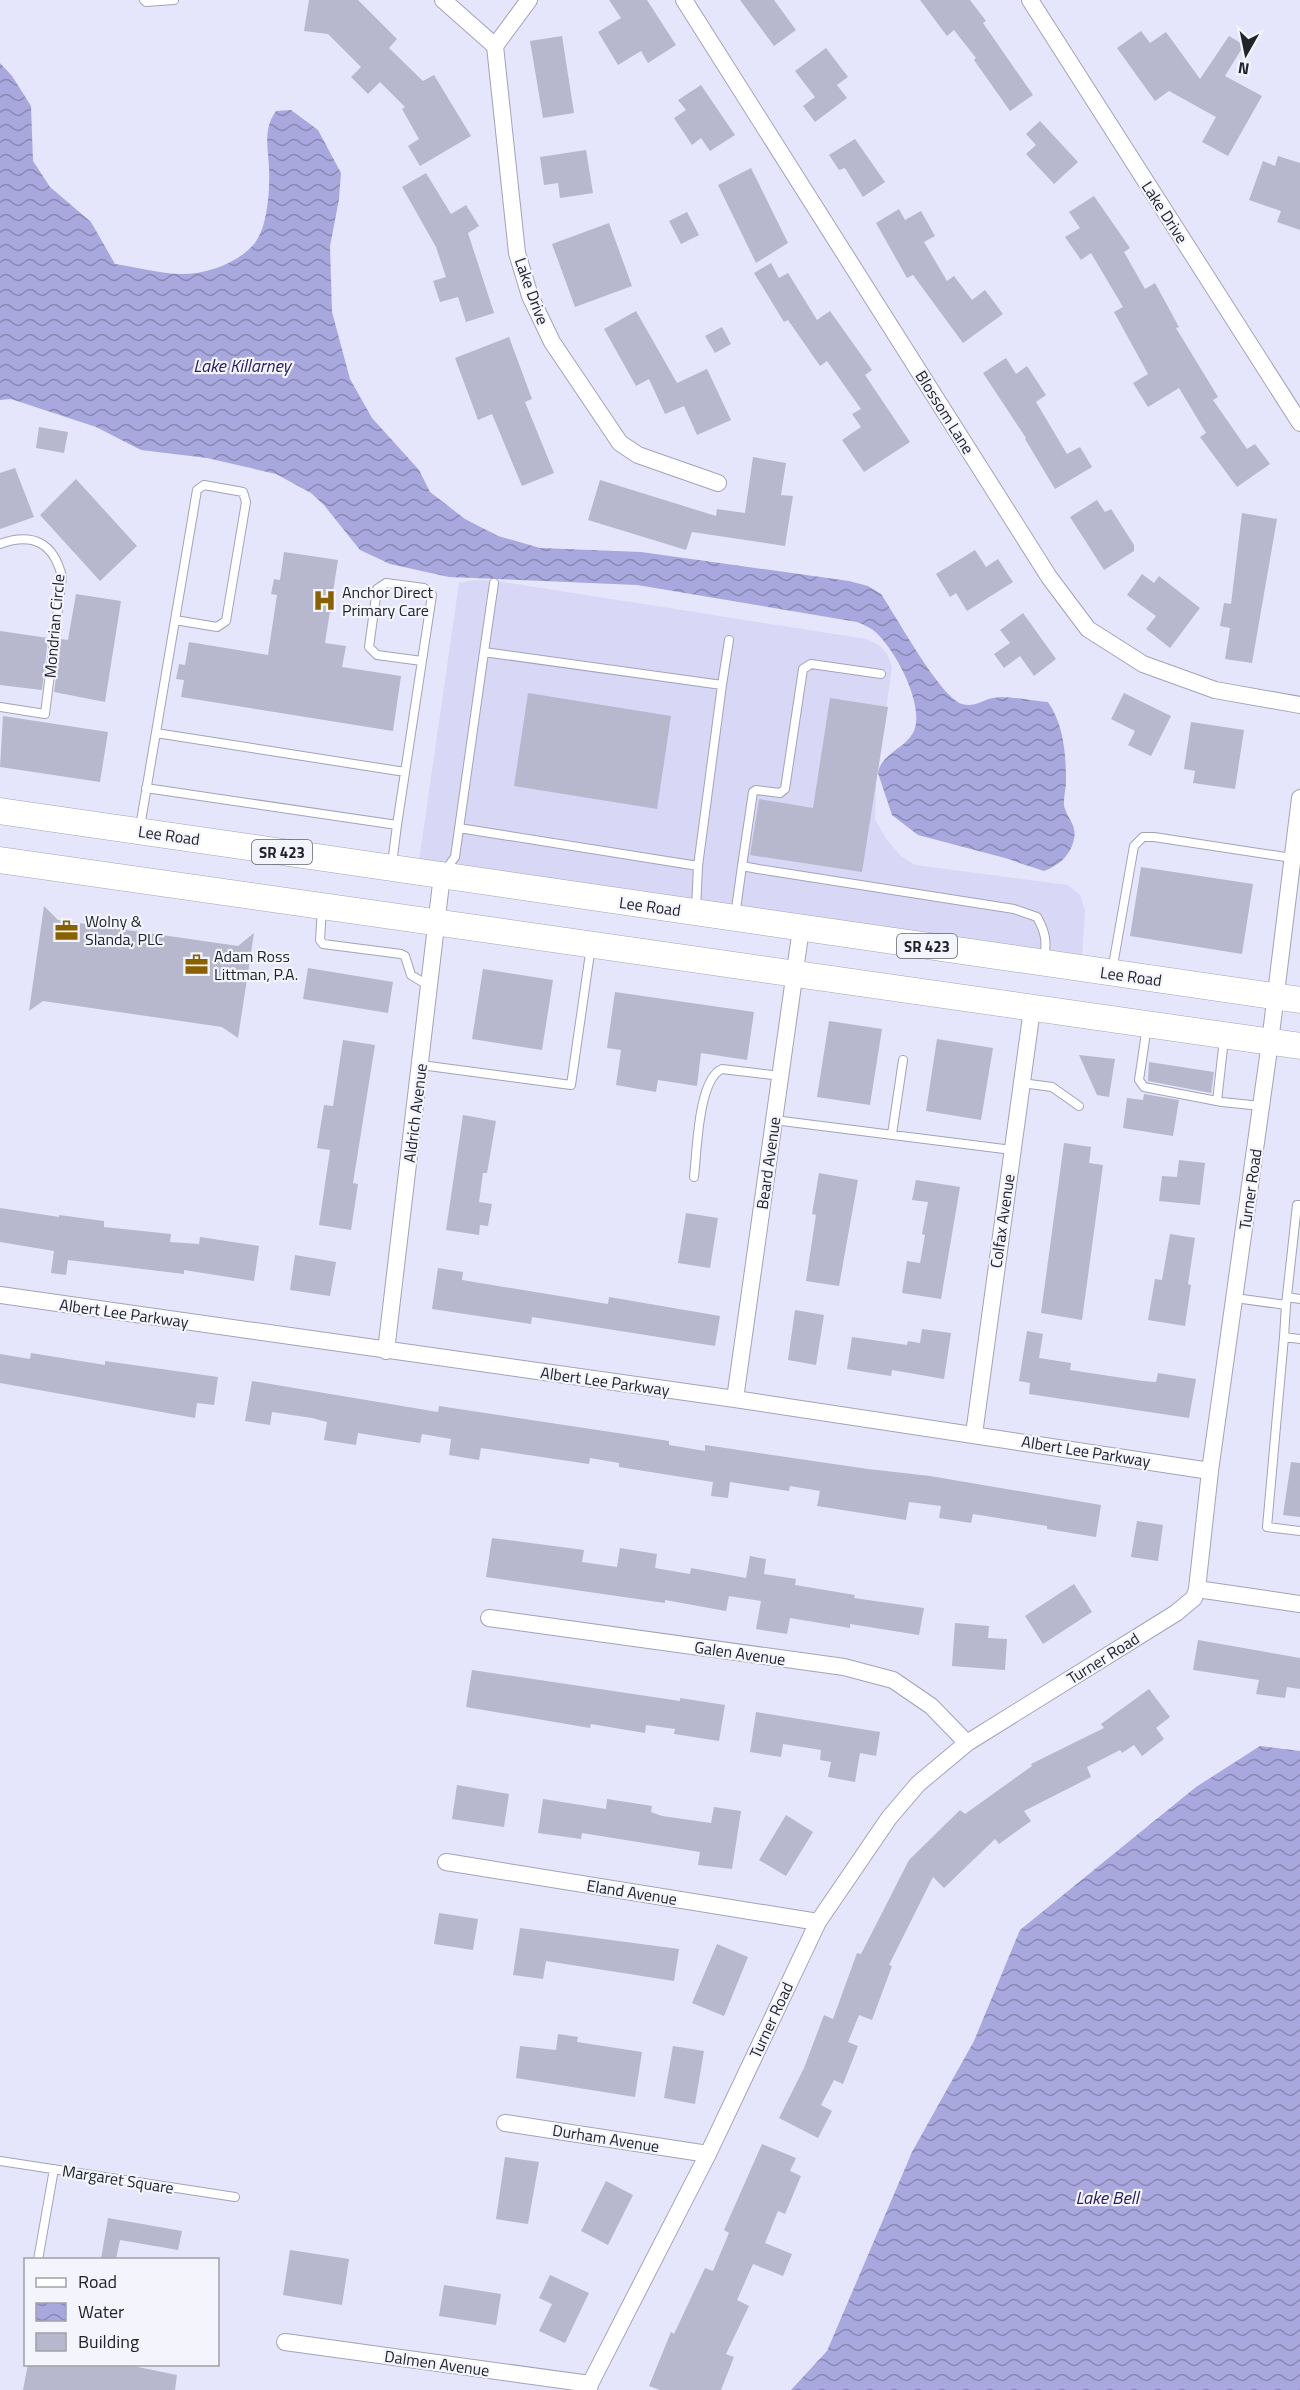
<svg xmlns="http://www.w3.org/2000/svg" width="1300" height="2390" font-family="'Titillium Web',sans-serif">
  <defs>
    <pattern id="water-waves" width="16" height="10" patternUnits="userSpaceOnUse" patternTransform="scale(1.5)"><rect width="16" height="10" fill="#a8a7de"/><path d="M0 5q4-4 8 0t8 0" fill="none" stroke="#8888b4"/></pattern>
  </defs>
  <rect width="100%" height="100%" fill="#e5e5fb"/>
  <!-- built -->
  <path fill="#d8d8f6" d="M 474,580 L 497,581 L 866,639 L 879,645 L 887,654 L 892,667 L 876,782 L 875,819 L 887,840 L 901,856 L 915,865 L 1068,885 L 1080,895 L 1085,910 L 1082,957 L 419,861 L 459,583 Z"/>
  <!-- water -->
  <path fill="url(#water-waves)" d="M 0,63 L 12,76 L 31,106 L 33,161 L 50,187 L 91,222 L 115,264 C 136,267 158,273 179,274 C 205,275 237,264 254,244 C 268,228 270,188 269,168 C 268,147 263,129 276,111 L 291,110 L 318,130 L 341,173 L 339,199 L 330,246 L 332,312 L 350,379 L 372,418 L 419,470 L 430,492 L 465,519 L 498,536 L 540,548 L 641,552 L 849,581 L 868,586 L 881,594 C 896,616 940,697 962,704 C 974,708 982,700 993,698 C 1007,695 1032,701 1048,702 C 1064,725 1066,755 1066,782 C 1066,790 1062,802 1065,809 C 1070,823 1078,826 1073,843 C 1069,857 1057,866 1044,871 L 1005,858 L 918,835 L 892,815 L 878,773 C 881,754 904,749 913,733 C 927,708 894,646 873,630 C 869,627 862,624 857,622 L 637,585 L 449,577 L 390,564 L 360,550 L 324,505 L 311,493 L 276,474 L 207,458 L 141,450 L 96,427 L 11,399 L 0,400 Z
    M 1260,1746 L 1300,1751 L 1300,2390 L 791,2390 L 827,2351 L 912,2152 L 974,2041 L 1020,1930 L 1196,1787 Z"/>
  <!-- building -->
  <path fill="#b7b7cd" d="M 309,0 L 358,0 L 397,39 L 389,48 L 423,81 L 434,75 L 471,136 L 420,166 L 408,146 L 419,139 L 402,109 L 405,107 L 380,82 L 368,94 L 351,77 L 361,67 L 328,34 L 304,31 Z
    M 609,0 L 647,0 L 676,45 L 648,63 L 641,51 L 618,65 L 598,32 L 621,18 Z
    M 740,0 L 774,0 L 796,30 L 774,46 Z
    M 920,0 L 970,0 L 986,21 L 983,23 L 1033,95 L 1010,111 L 974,60 L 976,58 L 954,30 L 947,36 Z
    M 1141,31 L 1150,43 L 1166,32 L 1200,79 L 1229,36 L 1244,45 L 1225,76 L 1262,96 L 1228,156 L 1202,142 L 1216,117 L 1169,91 L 1155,101 L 1117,48 Z
    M 562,36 L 574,113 L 543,118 L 530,41 Z
    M 826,48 L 848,77 L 837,85 L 847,98 L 815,122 L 803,106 L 815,97 L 795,71 Z
    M 701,85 L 735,135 L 710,151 L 701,138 L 692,145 L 674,118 L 686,110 L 678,100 Z
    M 1040,121 L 1078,162 L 1054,184 L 1026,154 L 1036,145 L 1026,134 Z
    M 855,139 L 885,182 L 863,197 L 845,168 L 839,170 L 829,155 Z
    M 586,150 L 593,193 L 560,198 L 558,183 L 544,185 L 540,157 Z
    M 1278,156 L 1300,163 L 1300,230 L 1277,222 L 1281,211 L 1249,200 L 1263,161 L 1275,166 Z
    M 751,168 L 788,243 L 756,263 L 718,185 Z
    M 426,173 L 451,214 L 466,205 L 479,226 L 468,233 L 494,313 L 466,322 L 458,297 L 440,302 L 433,281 L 446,277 L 436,247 L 402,187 Z
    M 1094,196 L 1130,248 L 1124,252 L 1145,289 L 1155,283 L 1179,327 L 1176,328 L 1218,397 L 1213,400 L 1247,449 L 1255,444 L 1270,464 L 1237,487 L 1200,437 L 1206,433 L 1179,388 L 1148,407 L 1133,383 L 1148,374 L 1114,312 L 1123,307 L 1091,253 L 1081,260 L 1065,237 L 1080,228 L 1069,212 Z
    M 899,209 L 905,220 L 921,211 L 935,236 L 924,242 L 947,281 L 954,276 L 972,300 L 985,290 L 1003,314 L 963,343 L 913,275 L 907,278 L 876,223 Z
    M 687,212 L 699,235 L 681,244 L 669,221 Z
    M 609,223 L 632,286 L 575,307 L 552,244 Z
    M 771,263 L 779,278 L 788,273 L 817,320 L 830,311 L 872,370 L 865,375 L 910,442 L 864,472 L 842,440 L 861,427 L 852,414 L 861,409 L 827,361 L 820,366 L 788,320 L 784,322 L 754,273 Z
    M 636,311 L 677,383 L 707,369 L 731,420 L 697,435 L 684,406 L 665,414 L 649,379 L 636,386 L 604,329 Z
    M 722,327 L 731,344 L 715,353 L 705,336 Z
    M 509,337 L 532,399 L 525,402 L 554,473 L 522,486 L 492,414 L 478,420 L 455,358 Z
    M 1006,358 L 1016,374 L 1027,366 L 1046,395 L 1036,402 L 1067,454 L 1080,447 L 1092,467 L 1055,489 L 1025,439 L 1026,438 L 983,373 Z
    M 39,427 L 68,432 L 64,453 L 36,448 Z
    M 753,457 L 786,463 L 781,495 L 793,496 L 785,546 L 692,532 L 686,550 L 588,520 L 600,480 L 716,516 L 717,509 L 745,513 Z
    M 15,468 L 34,517 L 0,529 L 0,473 Z
    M 76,479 L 137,546 L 100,581 L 40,515 Z
    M 1097,500 L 1105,512 L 1111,509 L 1134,545 L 1134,551 L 1104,570 L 1070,517 Z
    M 1242,513 L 1277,519 L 1252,663 L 1225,659 L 1230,628 L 1220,626 L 1224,603 L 1231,604 Z
    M 975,550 L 986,567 L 998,559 L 1013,582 L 967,611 L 956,593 L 950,597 L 936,574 Z
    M 284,552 L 338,560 L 325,643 L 346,646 L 342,667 L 401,676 L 393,731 L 181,697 L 184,680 L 176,679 L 179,664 L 185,665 L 189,642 L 268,655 L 277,595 L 271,594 L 274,579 L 280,580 Z
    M 1142,574 L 1154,583 L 1159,576 L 1200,608 L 1170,648 L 1146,629 L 1156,616 L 1127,595 Z
    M 76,594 L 121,601 L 105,702 L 54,692 L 61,639 L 68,640 Z
    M 1023,613 L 1056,659 L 1034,676 L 1020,656 L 1004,668 L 994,654 L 1010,643 L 1000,630 Z
    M 0,631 L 48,638 L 42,690 L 0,685 Z
    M 528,693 L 671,716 L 657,809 L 514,786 Z
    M 1124,693 L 1171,716 L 1151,756 L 1128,745 L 1135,731 L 1111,719 Z
    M 830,698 L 888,707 L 862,872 L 750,855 L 759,799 L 813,808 Z
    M 3,716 L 108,732 L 100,782 L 0,767 Z
    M 1191,722 L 1244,730 L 1235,789 L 1193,783 L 1195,771 L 1184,769 Z
    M 1141,867 L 1253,884 L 1242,954 L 1130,936 Z
    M 44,906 L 58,920 L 238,946 L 254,933 L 238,1038 L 222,1027 L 43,1001 L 29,1011 Z
    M 308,968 L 393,982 L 388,1013 L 303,999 Z
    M 483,969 L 553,980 L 542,1050 L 472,1039 Z
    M 615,992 L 754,1012 L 747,1060 L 701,1053 L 697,1086 L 658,1080 L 656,1092 L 616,1085 L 621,1050 L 607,1048 Z
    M 829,1021 L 882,1029 L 870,1105 L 817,1097 Z
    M 937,1039 L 993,1048 L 981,1120 L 926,1111 Z
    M 343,1040 L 375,1045 L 353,1183 L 358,1184 L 351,1230 L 319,1225 L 330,1150 L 317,1148 L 324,1105 L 333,1106 Z
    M 1079,1055 L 1115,1059 L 1109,1097 L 1097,1095 Z
    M 1149,1062 L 1214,1072 L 1211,1093 L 1148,1081 Z
    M 1144,1094 L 1179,1100 L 1173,1136 L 1123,1128 L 1127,1098 L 1143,1100 Z
    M 463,1115 L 496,1121 L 487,1173 L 483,1173 L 479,1202 L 492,1204 L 488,1226 L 480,1225 L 479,1235 L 446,1230 Z
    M 1064,1143 L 1091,1147 L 1089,1163 L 1103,1165 L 1082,1320 L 1041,1313 Z
    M 1179,1160 L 1205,1163 L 1200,1205 L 1159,1201 L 1162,1176 L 1177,1177 Z
    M 819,1173 L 858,1180 L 839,1286 L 806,1281 L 816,1215 L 812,1214 Z
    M 916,1180 L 960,1187 L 941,1299 L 902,1293 L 907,1261 L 920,1263 L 925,1235 L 922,1234 L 928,1202 L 912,1200 Z
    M 0,1208 L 59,1217 L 59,1215 L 104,1221 L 104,1227 L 171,1234 L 170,1242 L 199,1244 L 200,1237 L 259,1246 L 254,1281 L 184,1270 L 184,1274 L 68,1260 L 66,1275 L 51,1273 L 54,1251 L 0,1242 Z
    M 686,1213 L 718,1218 L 710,1268 L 678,1263 Z
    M 1170,1234 L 1195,1238 L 1188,1284 L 1191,1285 L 1185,1326 L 1148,1320 L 1155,1279 L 1162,1280 Z
    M 295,1255 L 336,1262 L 330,1296 L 290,1290 Z
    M 438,1268 L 463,1272 L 462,1280 L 608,1304 L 609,1297 L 720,1316 L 715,1346 L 532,1317 L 531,1324 L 432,1309 Z
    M 795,1310 L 824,1315 L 816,1365 L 788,1360 Z
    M 922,1329 L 951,1333 L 944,1379 L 892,1370 L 891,1376 L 847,1369 L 852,1337 L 907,1345 L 908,1341 L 920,1343 Z
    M 1027,1331 L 1043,1334 L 1039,1358 L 1071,1363 L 1070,1370 L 1143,1381 L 1156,1382 L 1158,1373 L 1196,1379 L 1189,1418 L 1029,1394 L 1030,1383 L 1019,1381 Z
    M 31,1353 L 105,1365 L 105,1361 L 218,1377 L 214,1405 L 197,1403 L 195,1418 L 0,1383 L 0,1354 L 30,1359 Z
    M 252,1381 L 438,1412 L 439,1406 L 624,1434 L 669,1441 L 669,1445 L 705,1451 L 705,1445 L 868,1469 L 930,1476 L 1101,1505 L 1096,1537 L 1047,1529 L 1047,1526 L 973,1514 L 971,1523 L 939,1518 L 941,1506 L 909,1502 L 906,1520 L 817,1506 L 820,1491 L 790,1486 L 789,1491 L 730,1482 L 728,1498 L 711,1496 L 713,1482 L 619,1467 L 619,1463 L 590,1458 L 589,1464 L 481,1448 L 479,1460 L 449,1455 L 451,1439 L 422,1434 L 420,1443 L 358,1433 L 356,1445 L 324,1440 L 327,1422 L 312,1418 L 272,1412 L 270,1425 L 245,1421 Z
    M 1291,1462 L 1300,1463 L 1300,1517 L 1283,1515 Z
    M 1137,1521 L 1163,1525 L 1158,1561 L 1131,1557 Z
    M 492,1538 L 584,1550 L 582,1562 L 617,1567 L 620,1548 L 657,1554 L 655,1568 L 690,1574 L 691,1568 L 746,1578 L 750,1556 L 766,1559 L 764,1574 L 796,1579 L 795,1585 L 855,1595 L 854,1598 L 924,1608 L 919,1635 L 850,1624 L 850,1628 L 790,1618 L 787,1634 L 756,1629 L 761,1601 L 729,1596 L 726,1611 L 665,1600 L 665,1603 L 486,1577 Z
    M 1074,1584 L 1092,1612 L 1043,1644 L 1025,1616 Z
    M 955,1623 L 989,1626 L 988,1638 L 1007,1639 L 1005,1670 L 952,1666 Z
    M 1198,1640 L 1300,1658 L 1300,1689 L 1287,1687 L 1285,1698 L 1256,1694 L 1259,1680 L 1193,1670 Z
    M 472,1670 L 680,1701 L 680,1698 L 725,1705 L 719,1741 L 674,1734 L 675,1729 L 646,1725 L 645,1733 L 591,1724 L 590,1728 L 466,1707 Z
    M 1149,1689 L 1170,1717 L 1156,1728 L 1164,1739 L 1142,1756 L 1134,1745 L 1122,1753 L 1120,1750 L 1087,1767 L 1091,1777 L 1024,1811 L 1031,1821 L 999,1844 L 995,1839 L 944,1888 L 933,1877 L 889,1965 L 892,1966 L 872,2020 L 859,2015 L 848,2042 L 858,2046 L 843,2084 L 834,2080 L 821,2105 L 832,2111 L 818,2138 L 779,2118 L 804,2068 L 824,2015 L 833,2019 L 857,1953 L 861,1954 L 909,1860 L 960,1810 L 965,1814 L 1032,1766 L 1031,1764 L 1104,1728 L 1101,1724 Z
    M 756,1712 L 880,1732 L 876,1756 L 860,1753 L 855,1782 L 828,1777 L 831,1762 L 820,1760 L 821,1750 L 783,1744 L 781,1757 L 750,1752 Z
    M 457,1785 L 509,1794 L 504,1827 L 452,1819 Z
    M 543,1799 L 606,1809 L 607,1799 L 652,1806 L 651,1812 L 662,1816 L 711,1823 L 714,1807 L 741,1811 L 732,1869 L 698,1865 L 700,1852 L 582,1833 L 581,1839 L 538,1833 Z
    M 786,1815 L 813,1832 L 786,1876 L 759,1860 Z
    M 439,1913 L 478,1919 L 473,1950 L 434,1944 Z
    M 520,1928 L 679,1949 L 674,1981 L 546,1961 L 543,1979 L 513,1975 Z
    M 717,1944 L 748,1957 L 724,2016 L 692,2003 Z
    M 558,2034 L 578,2037 L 577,2042 L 642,2052 L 635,2097 L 516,2078 L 520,2046 L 556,2050 Z
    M 673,2046 L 704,2051 L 695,2104 L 664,2098 Z
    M 762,2144 L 796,2158 L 790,2171 L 801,2176 L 785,2214 L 778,2211 L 765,2243 L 792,2254 L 783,2276 L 753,2264 L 737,2300 L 749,2306 L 726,2354 L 734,2357 L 721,2390 L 660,2390 L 649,2386 L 671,2332 L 674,2334 L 705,2268 L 713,2271 L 729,2233 L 724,2230 Z
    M 505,2157 L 539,2162 L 528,2224 L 496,2219 Z
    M 606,2181 L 633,2195 L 608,2245 L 581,2231 Z
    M 108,2218 L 182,2231 L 178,2250 L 120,2240 L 116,2259 L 101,2259 Z
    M 290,2250 L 349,2259 L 342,2305 L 283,2295 Z
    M 550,2275 L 589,2293 L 565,2343 L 539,2331 L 552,2304 L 539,2298 Z
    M 444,2285 L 501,2294 L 496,2325 L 439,2316 Z
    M 28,2364 L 123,2364 L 177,2375 L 175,2390 L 23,2390 Z"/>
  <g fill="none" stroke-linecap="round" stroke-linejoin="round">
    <defs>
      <path id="service" d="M 144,0 L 146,2 L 174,0
        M 0,544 C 33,532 54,543 62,577 L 45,714 L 0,707
        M 484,652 L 494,583
        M 722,685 L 729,640
        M 156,733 L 405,772
        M 146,788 L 397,825 L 432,595 L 424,588 L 386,583 L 377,589 L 369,647 L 377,655 L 422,661
        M 140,827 L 197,490 L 204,485 L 243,492 L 246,502 L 226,621 L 217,627 L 175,620
        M 459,828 L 698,866
        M 392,864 L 397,825
        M 742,866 L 753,792 L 756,790 L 780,793 L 785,789 L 803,669 L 811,664 L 881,674
        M 444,872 L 455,857 L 484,652 L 722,685 L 698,866 L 696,910
        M 322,908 L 320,940 L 323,944 L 401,954 L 405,956 L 411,975 L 429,986
        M 735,916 L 742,866 L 758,869 L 1014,909 L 1037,917 C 1046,933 1047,942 1044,960
        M 1112,971 L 1134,846 L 1143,837 L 1154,837 L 1292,858
        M 1147,1026 L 1139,1080 L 1144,1087 L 1222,1102 L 1261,1106
        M 421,1065 L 571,1085 L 591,946
        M 1022,1083 L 1052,1087 L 1079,1106
        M 1217,1101 L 1224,1039
        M 774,1120 L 1012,1150
        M 892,1134 L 903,1060
        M 694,1177 C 697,1152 698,1079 722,1069 L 781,1076
        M 1287,1297 L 1300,1299
        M 1235,1298 L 1286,1305 L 1284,1337
        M 1286,1305 L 1297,1205 L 1300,1205
        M 1300,1339 L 1284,1337 L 1267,1527 L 1300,1531
        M 0,2161 L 235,2197
        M 38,2260 L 54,2169"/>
      <path id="minor" d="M 443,0 L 495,46 L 517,253 L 530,296 L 552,342 L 620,443 L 638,455 L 718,483
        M 684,0 L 1049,577 L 1088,629 L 1143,664 L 1215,690 L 1300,705
        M 1030,0 L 1300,423
        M 495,46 L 529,0
        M 0,1295 L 735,1399 L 1210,1471
        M 386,1351 L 442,875
        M 735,1399 L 801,928
        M 974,1434 L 1032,1009
        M 1197,1589 L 1300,1604
        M 489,1618 L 844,1667 L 893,1680 L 931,1706 L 967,1743
        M 446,1862 L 818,1922
        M 505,2123 L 708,2154
        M 285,2342 L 590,2384
        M 589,2390 L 590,2384 L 708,2154 L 818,1922 L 889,1818 L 918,1784 L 967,1743 L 1176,1613 L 1194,1598 L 1197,1589 L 1210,1471 L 1270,1042 L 1300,798"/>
      <path id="primary" d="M 0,811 L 1300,1000
        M 0,860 C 434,919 867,984 1300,1046"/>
    </defs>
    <!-- service casing -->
    <use href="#service" stroke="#a3a3b8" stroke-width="10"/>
    <!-- minor casing -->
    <use href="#minor" stroke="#a3a3b8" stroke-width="18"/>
    <!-- primary casing -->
    <use href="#primary" stroke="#a3a3b8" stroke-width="27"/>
    <!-- service -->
    <use href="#service" stroke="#fff" stroke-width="8"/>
    <!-- minor -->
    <use href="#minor" stroke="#fff" stroke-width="16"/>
    <!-- primary -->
    <use href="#primary" stroke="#fff" stroke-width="26"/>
  </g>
  <!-- icons -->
  <defs>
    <symbol id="hospital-bare" viewBox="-9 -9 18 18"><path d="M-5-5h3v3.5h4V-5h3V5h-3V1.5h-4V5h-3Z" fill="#896100" stroke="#f4f4fd" stroke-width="2.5" paint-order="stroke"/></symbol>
    <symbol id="office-bare" viewBox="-9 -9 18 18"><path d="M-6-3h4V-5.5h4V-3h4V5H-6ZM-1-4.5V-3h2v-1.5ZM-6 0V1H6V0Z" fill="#896100" stroke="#f4f4fd" stroke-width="2.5" paint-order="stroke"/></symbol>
  </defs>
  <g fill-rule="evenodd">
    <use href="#hospital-bare" x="308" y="584" width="33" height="33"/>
    <use href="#office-bare" x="50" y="914" width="33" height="33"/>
    <use href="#office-bare" x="180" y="948" width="33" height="33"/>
  </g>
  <g text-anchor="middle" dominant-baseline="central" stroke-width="4.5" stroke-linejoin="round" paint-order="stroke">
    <!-- shield labels -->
    <g fill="#f4f4fd" stroke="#62626b" stroke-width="1.5">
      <rect x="252" y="840" width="60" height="24" rx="4.5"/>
      <rect x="897" y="934" width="60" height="24" rx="4.5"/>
    </g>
    <g font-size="15" font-weight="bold" fill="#23232c">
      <text x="282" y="852">SR 423</text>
      <text x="927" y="946">SR 423</text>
    </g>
    <!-- street labels -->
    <g font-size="16" fill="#23232c" stroke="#f4f4fd">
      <text transform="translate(1165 212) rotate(57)">Lake Drive</text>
      <text transform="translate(532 291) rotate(70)">Lake Drive</text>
      <text transform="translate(945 412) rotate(58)">Blossom Lane</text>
      <text transform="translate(54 626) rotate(-85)">Mondrian Circle</text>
      <text transform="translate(169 835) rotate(8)">Lee Road</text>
      <text transform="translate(650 906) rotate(8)">Lee Road</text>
      <text transform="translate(1131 976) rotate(8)">Lee Road</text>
      <text transform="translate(415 1113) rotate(-83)">Aldrich Avenue</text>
      <text transform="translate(768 1163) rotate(-82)">Beard Avenue</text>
      <text transform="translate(1250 1189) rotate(-82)">Turner Road</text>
      <text transform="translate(1002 1221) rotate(-82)">Colfax Avenue</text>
      <text transform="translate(124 1313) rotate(8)">Albert Lee Parkway</text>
      <text transform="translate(605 1381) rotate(8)">Albert Lee Parkway</text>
      <text transform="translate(1086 1451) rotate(9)">Albert Lee Parkway</text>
      <text transform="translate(740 1653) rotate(8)">Galen Avenue</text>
      <text transform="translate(1103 1658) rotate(-32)">Turner Road</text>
      <text transform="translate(632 1892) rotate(9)">Eland Avenue</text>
      <text transform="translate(771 2020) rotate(-65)">Turner Road</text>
      <text transform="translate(606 2138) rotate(9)">Durham Avenue</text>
      <text transform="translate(118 2179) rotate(9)">Margaret Square</text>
      <text transform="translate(437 2363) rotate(8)">Dalmen Avenue</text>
    </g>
    <!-- poi labels -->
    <g font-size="16" fill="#23232c" stroke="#f4f4fd" text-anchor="start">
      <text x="342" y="592">Anchor Direct<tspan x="342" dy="18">Primary Care</tspan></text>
      <text x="85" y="921">Wolny &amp;<tspan x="85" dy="18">Slanda, PLC</tspan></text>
      <text x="214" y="956">Adam Ross<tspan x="214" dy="18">Littman, P.A.</tspan></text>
    </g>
    <!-- water labels -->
    <g font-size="18" font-style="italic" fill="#291d5e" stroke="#f4f4fd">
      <text x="242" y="365">Lake Killarney</text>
      <text x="1107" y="2197">Lake Bell</text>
    </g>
  </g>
  <!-- legend -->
  <rect x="24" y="2258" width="195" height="108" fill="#f4f4fd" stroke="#a0a0a9" stroke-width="1.5"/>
  <rect x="36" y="2278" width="30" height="9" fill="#ffffff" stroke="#a0a0a9" stroke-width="1.5"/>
  <text x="78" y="2288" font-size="18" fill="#23232c">Road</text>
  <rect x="36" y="2303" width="30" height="18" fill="url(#water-waves)" stroke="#a0a0a9" stroke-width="1.5"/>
  <text x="78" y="2318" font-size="18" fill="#23232c">Water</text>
  <rect x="36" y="2333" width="30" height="18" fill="#b7b7cd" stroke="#a0a0a9" stroke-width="1.5"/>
  <text x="78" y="2348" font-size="18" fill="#23232c">Building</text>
  <!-- north arrow -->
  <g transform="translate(1246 54) rotate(189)" stroke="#f4f4fd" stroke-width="4.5" paint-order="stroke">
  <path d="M0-4.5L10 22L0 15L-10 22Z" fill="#23232c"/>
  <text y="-9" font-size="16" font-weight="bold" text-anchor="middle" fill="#23232c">N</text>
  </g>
</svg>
